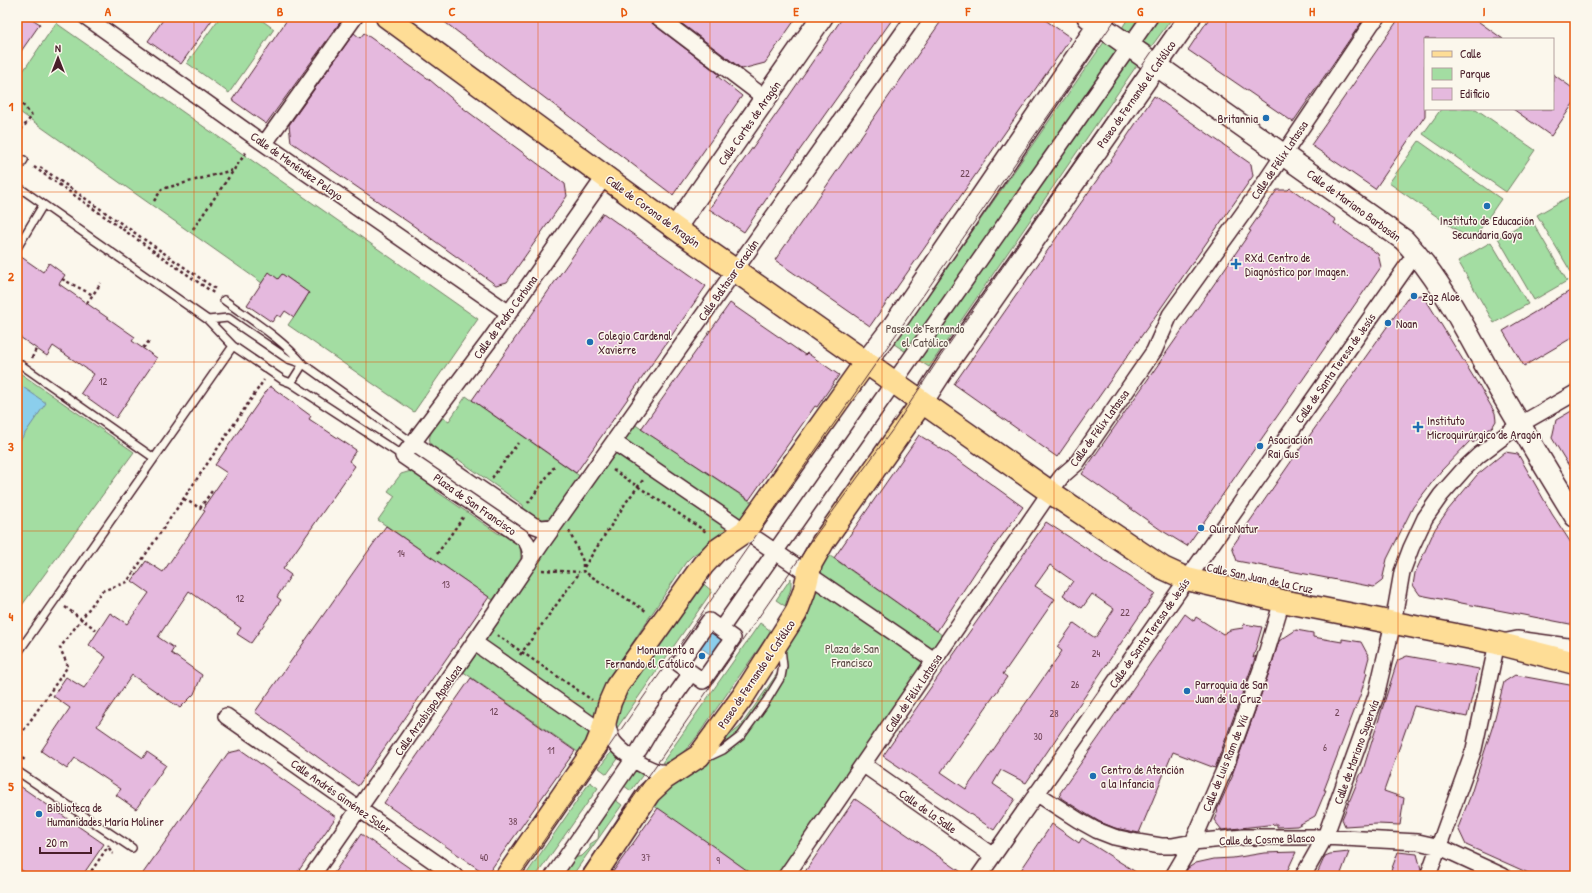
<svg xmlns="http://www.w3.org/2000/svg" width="1592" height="893" font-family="'Patrick Hand',sans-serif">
  <rect width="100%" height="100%" fill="#fbf7ec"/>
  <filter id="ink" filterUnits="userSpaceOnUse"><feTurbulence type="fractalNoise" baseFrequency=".025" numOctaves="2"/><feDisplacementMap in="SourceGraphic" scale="8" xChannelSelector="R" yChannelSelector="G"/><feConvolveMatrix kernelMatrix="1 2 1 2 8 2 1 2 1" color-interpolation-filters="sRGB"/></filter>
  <g filter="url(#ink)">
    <!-- green -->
    <path fill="#a3dda2" stroke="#767e66" d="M 220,17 L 257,17 L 274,29 L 229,93 L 187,63 Z
      M 1129,17 L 1173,17 L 1151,47 L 1122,28 Z
      M 56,23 L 478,319 L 414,412 L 288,325 L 306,299 L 305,298 L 309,293 L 282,274 L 278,279 L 269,273 L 262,283 L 17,110 L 17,80 Z
      M 1104,42 L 1137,65 L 929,367 L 894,344 Z
      M 1441,109 L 1476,109 L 1535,150 L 1506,192 L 1423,134 Z
      M 1419,141 L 1501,199 L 1472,241 L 1389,183 Z
      M 1570,196 L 1575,204 L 1575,276 L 1574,277 L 1537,215 Z
      M 1531,219 L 1567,281 L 1534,300 L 1498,238 Z
      M 1491,242 L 1528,304 L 1494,323 L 1458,261 Z
      M 17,371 L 134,452 L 17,612 Z
      M 466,396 L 581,477 L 550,518 L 538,520 L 524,514 L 523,505 L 459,460 L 450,461 C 425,443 424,441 441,416 L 449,421 Z
      M 634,424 L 757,506 L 713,542 L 692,556 L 686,562 L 606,683 L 585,757 L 462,671 Z
      M 411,471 L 417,472 L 433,481 L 436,491 L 499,534 L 508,534 L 520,545 L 521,560 L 493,600 L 378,520 L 395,496 L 388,491 L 401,474 Z
      M 823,551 L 937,631 L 944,637 L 777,876 L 755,876 L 647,801 L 740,727 L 779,671 L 777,650 Z
      M 791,578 L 791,588 L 785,606 L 776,600 Z
      M 701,582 L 712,591 L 615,731 L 617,710 L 628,688 Z
      M 760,623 L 771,631 L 698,735 C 690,746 677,762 662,763 Z
      M 612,751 L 620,756 L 607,774 L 599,768 Z
      M 636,768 L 644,773 L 631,791 L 623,785 Z
      M 590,782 L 598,788 L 536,876 L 525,876 Z
      M 614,799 L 622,805 L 572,876 L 561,876 L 573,858 L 582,856 L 590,848 L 590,844 L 598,839 L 599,831 L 596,826 Z"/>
    <!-- water -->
    <path fill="#8bceec" stroke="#71889f" d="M 17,383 L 46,403 L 17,445 Z
      M 709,628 L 726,640 L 714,657 L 697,645 Z"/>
    <!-- building -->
    <path fill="#e5b9de" stroke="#4a1f2b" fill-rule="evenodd" d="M 17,17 L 29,17 L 40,24 L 17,57 Z
      M 165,17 L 214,17 L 181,64 L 148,41 Z
      M 289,17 L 336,17 L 341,21 L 266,124 L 232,100 Z
      M 438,17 L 649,17 L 653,24 L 720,75 L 717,76 L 742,96 L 673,195 Z
      M 673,17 L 797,17 L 765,63 L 742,69 Z
      M 843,17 L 894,17 L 792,161 L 744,232 L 709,209 L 787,99 Z
      M 944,17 L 1041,17 L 1071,38 L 870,326 L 775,260 Z
      M 1210,17 L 1365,17 L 1293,122 L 1188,50 Z
      M 1400,17 L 1472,17 L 1503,39 L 1425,39 L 1425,116 L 1375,189 L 1311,145 Z
      M 354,33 L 360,38 L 364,33 L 430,80 L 463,108 L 565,184 L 567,196 L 507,282 L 496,285 L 411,224 L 291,142 L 289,125 Z
      M 1553,74 L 1575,90 L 1575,101 L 1551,136 L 1513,109 L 1553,109 Z
      M 1154,96 L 1251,164 L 1253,176 L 1057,457 L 954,384 L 1118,150 Z
      M 1290,188 L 1336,220 L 1334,223 L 1378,254 L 1381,267 L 1187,546 L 1161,530 L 1082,474 L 1251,231 L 1249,230 L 1277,190 L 1288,190 Z
      M 603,213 L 706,286 L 576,473 L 472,400 Z
      M 17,254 L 43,272 L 49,263 L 65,275 L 59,284 L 135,337 L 132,341 L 157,358 L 116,418 L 81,393 L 94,374 L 53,346 L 47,356 L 17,335 Z
      M 269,272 L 278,279 L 282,274 L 309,293 L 294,317 L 285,311 L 281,317 L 277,315 L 272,322 L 247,305 Z
      M 1575,288 L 1575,336 L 1524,366 L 1503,331 Z
      M 1423,295 L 1479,386 L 1479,385 L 1495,413 L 1496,421 L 1493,426 L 1473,443 L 1471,440 L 1441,471 L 1413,507 L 1387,559 L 1382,581 L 1374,587 L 1237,561 L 1232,547 L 1295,456 L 1409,296 Z
      M 730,303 L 805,355 L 807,353 L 839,375 L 817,407 L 815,406 L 749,500 L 641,429 Z
      M 270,386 L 311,416 L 309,419 L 356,450 L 349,461 L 355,466 L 283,569 L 291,575 L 277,597 L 281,600 L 251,643 L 237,634 L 241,628 L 189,591 L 158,637 L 174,648 L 171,653 L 202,675 L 194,694 L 180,708 L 132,675 L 97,726 L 143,758 L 147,752 L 166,765 L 136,809 L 116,795 L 121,789 L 75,758 L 67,769 L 41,751 L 70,708 L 53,696 L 66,677 L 84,688 L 106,657 L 89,645 L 110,613 L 127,624 L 149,593 L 132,581 L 146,561 L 163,572 L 205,511 L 203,510 L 206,506 L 205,505 L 227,473 L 215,465 Z
      M 1575,409 L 1575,476 L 1552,438 L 1556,420 Z
      M 919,435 L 948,453 L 1023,507 L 978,568 L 937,631 L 834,558 Z
      M 1505,452 L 1518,454 L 1552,514 L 1575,549 L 1575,625 L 1420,595 L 1413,585 L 1415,573 L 1435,529 L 1448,510 L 1477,475 Z
      M 1046,522 L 1155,593 L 1026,783 L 1001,770 L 993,784 L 1015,799 L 994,830 L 883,756 ZM 1050,565 L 1073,581 L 1063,595 L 1082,608 L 1092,594 L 1114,609 L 1095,638 L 1074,623 L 1057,647 L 1062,651 L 966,789 L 941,772 L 1007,677 L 1003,674 L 1055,599 L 1035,586 Z
      M 386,526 L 489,597 L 358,786 L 255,712 Z
      M 1185,614 L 1194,621 L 1196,617 L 1223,634 L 1230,630 L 1243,628 L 1244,624 L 1262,627 L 1253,658 L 1256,656 L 1254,661 L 1215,768 L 1173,752 L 1139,833 L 1115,828 L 1100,822 L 1083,812 L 1061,798 L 1060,793 Z
      M 1296,630 L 1313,633 L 1313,637 L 1342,642 L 1342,639 L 1361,642 L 1369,657 L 1365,672 L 1367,673 L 1360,696 L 1324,790 L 1326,790 L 1315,816 L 1297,826 L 1277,827 L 1277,824 L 1222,830 L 1214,820 L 1218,811 L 1217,810 L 1233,775 L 1232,775 L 1271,667 L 1279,641 Z
      M 1407,656 L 1479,669 L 1467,717 L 1414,706 L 1384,791 L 1404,798 L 1400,825 L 1377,824 L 1345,826 L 1342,819 L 1361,773 L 1362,773 L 1396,665 L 1398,660 Z
      M 1515,675 L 1575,686 L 1575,876 L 1535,876 L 1466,845 L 1458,828 L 1470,797 L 1493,725 L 1504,682 Z
      M 471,678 L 575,751 L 487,875 L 384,803 Z
      M 241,750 L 336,817 L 295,876 L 141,876 L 228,753 Z
      M 17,784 L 104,844 L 82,876 L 30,876 L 17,867 Z
      M 855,799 L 928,849 L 967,876 L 802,876 Z
      M 658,808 L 710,844 L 755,876 L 610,876 Z
      M 1052,824 L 1079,843 L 1082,838 L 1142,876 L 1017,876 Z
      M 361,834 L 385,851 L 421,876 L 332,876 Z
      M 1296,852 L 1285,876 L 1270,876 L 1269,873 L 1236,876 L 1183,876 L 1188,868 L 1196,863 L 1214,859 L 1233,858 L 1264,853 Z
      M 1349,852 L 1340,876 L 1316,876 L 1325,856 L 1330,854 Z
      M 1398,852 L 1417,854 L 1421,869 L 1419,876 L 1389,876 Z"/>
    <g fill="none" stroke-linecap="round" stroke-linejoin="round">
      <defs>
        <path id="lane" d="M 17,170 L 24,160
          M 17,186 L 208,320 L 233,346 L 283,380 L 291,383 L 403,456
          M 17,248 L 43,205
          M 224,300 C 251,320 281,338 303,364 L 413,443
          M 208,320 L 228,318 L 288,359 L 303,364
          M 17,362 L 154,458
          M 291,383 L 303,364
          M 17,654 L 233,346
          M 706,758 L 723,750 L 741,736 L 767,700 L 781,677 L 783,666 L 781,648
          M 17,771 L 132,848"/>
        <path id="street" d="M 86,17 L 256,138 L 509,313
          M 658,17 L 765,98
          M 265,143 L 355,17
          M 614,442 L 934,660
          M 413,443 L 533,525 L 541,528 L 553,527
          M 529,563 C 532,553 530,545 523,538 L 403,456 L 490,340 L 605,176
          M 709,621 L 733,638 L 703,681 L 679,664 Z
          M 721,629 L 1150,17
          M 475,643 L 602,732
          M 226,716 L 455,876
          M 607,719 C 608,727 609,734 613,741 C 620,751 644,768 656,771 C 661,773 667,772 672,772
          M 639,750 L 652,728 L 691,673
          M 864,765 L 993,856
          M 1036,793 L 1078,820 L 1096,830 L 1114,837 L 1137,842 L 1161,846 L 1172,846 L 1193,842 L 1244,837 L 1325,837 L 1418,842 L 1440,847 L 1503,876
          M 312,876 L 498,608 L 542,543 L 914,17
          M 553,876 L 630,764
          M 786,876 L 1050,492 L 1062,476 L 1076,464 L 1154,351 L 1170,315 L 1257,194 L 1372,23 L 1378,17
          M 979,876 L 1416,253
          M 1173,876 L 1193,842 L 1227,763 L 1263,664 L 1282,601
          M 1303,876 L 1325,837 L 1376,696 L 1393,623 L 1402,572 L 1411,548 L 1425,518 L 1441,495 L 1464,469 L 1479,455 L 1519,425 L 1575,393
          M 1428,876 L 1474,749 L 1497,643 L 1517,639 L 1575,647"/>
        <path id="secondary" d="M 1088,17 L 1404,240 C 1439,277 1463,325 1488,370 C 1516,419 1545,467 1575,516
          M 675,228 L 822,17
          M 866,362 L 892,328 L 1104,17
          M 922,402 L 946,365 L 1190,17"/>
        <path id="primary" d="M 387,17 L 675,228 L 1050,492 L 1163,568 L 1187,579 L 1282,601 L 1497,643 L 1575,663
          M 507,876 L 596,747 L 602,732 L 610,702 L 617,686 L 703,565 L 716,551 L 745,531 L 750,525 L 866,362
          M 594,876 L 649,793 L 665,778 L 699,756 L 744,695 L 796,613 L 804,592 L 811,563 L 823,542 L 922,402"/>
      </defs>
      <!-- lane casing -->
      <use href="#lane" stroke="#4a1f2b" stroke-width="10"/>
      <!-- street casing -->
      <use href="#street" stroke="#4a1f2b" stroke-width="18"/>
      <!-- secondary casing -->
      <use href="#secondary" stroke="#4a1f2b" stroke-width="24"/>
      <!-- primary casing -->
      <use href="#primary" stroke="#4a1f2b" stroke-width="25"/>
      <!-- path -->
      <path stroke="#4a1f2b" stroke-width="2.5" stroke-dasharray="3 3" stroke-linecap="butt" d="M 17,102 L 22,104 L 32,116 L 17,135
        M 34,167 L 215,294
        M 40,167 L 217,290
        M 154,201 L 162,189 L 233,170
        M 193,229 L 247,151
        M 62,279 L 93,295
        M 87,303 L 101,283
        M 143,348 L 151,339
        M 32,358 L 37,347
        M 613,470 L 708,533
        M 492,478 L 518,443
        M 184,499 L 200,508 L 212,491
        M 528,503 L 554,467
        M 569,531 L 583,561 L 583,571 L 646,611
        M 437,554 L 464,516
        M 584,567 L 627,501 L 643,480
        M 542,570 L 579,572
        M 65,607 L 98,631
        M 497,635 L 592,700
        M 520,655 L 580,572
        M 17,740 L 68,666 L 60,648 L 102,591 L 127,582 L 264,380
        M 17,755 L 25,760
        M 109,848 L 113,854
        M 17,875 L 18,876
        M 88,876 L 109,845"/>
      <!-- lane -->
      <use href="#lane" stroke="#fbf7ec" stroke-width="7"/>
      <!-- street -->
      <use href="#street" stroke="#fbf7ec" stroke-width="15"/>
      <!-- secondary -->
      <use href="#secondary" stroke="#fbf7ec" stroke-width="21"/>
      <!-- primary -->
      <use href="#primary" stroke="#fedd96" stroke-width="22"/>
      <!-- tram -->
      <path stroke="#4a1f2b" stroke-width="1" d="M 519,876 L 1117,17
        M 579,876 L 815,536 L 893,429 L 938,360 L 1176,17"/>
    </g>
  </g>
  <!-- grid -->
  <path fill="none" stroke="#e8590c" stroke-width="1" stroke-opacity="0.55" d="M 194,17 L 194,876M 366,17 L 366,876M 538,17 L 538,876M 710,17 L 710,876M 882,17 L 882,876M 1054,17 L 1054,876M 1226,17 L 1226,876M 1398,17 L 1398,876M 17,192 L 1575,192M 17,362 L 1575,362M 17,531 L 1575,531M 17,701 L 1575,701"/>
  <!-- markers -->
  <g fill="#1f6fb2" stroke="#fbf7ec" stroke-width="1.5">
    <circle cx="1266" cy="118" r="4"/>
    <circle cx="1487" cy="206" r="4"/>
    <path d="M1234 258h4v4h4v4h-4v4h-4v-4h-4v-4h4z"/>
    <circle cx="1414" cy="296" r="4"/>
    <circle cx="1388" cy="323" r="4"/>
    <circle cx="590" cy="342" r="4"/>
    <path d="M1416 421h4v4h4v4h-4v4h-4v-4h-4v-4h4z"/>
    <circle cx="1260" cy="446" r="4"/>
    <circle cx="1201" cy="528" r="4"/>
    <circle cx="702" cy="656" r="4"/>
    <circle cx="1187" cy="691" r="4"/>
    <circle cx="1093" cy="776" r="4"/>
    <circle cx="39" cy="814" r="4"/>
  </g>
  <g text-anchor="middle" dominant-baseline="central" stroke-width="3" stroke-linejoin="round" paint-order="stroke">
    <!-- number labels -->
    <g font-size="10" fill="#714658">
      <text x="965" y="173">22</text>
      <text x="103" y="381">12</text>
      <text x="401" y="553">14</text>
      <text x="446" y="584">13</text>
      <text x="240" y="598">12</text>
      <text x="1125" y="612">22</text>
      <text x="1096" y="653">24</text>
      <text x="1075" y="684">26</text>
      <text x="494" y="711">12</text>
      <text x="1337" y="712">2</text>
      <text x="1054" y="713">28</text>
      <text x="1038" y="736">30</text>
      <text x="1325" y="747">6</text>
      <text x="551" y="750">11</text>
      <text x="513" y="821">38</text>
      <text x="484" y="857">40</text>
      <text x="646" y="857">37</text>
      <text x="718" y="860">9</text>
    </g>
    <!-- street labels -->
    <g font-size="12" fill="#4a1f2b" stroke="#fbf7ec">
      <text transform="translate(1136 94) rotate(-55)">Paseo de Fernando el Católico</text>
      <text transform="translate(749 123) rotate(-55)">Calle Cortes de Aragón</text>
      <text transform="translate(1279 160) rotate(-56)">Calle de Félix Latassa</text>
      <text transform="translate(297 166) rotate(35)">Calle de Menéndez Pelayo</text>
      <text transform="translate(1354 205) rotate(36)">Calle de Mariano Barbasán</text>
      <text transform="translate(653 211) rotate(36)">Calle de Corona de Aragón</text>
      <text transform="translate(728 280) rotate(-55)">Calle Baltasar Gracián</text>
      <text transform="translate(505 317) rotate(-54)">Calle de Pedro Cerbuna</text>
      <text transform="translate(1335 368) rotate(-55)">Calle de Santa Teresa de Jesús</text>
      <text transform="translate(1099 428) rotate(-54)">Calle de Félix Latassa</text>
      <text transform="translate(475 504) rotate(35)">Plaza de San Francisco</text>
      <text transform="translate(1260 578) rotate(12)">Calle San Juan de la Cruz</text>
      <text transform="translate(1149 633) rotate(-55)">Calle de Santa Teresa de Jesús</text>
      <text transform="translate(756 674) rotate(-56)">Paseo de Fernando el Católico</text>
      <text transform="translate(913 693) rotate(-56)">Calle de Félix Latassa</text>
      <text transform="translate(428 710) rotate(-55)">Calle Arzobispo Apaolaza</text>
      <text transform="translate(1356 752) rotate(-70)">Calle de Mariano Supervía</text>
      <text transform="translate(1225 763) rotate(-68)">Calle de Luis Ram de Viú</text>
      <text transform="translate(341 796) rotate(35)">Calle Andrés Giménez Soler</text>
      <text transform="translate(928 811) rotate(35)">Calle de la Salle</text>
      <text transform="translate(1267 839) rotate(-2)">Calle de Cosme Blasco</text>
    </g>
    <!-- poi labels -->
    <g font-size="12" fill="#4a1f2b" stroke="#fbf7ec" text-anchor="start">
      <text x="1258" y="118" text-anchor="end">Britannia</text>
      <text x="1487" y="220" text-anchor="middle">Instituto de Educación<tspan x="1487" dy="14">Secundaria Goya</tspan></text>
      <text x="1245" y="257">RXd. Centro de<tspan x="1245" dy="14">Diagnóstico por Imagen.</tspan></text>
      <text x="1422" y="296">Zgz Aloe</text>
      <text x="1396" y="323">Noan</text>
      <text x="598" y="335">Colegio Cardenal<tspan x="598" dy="14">Xavierre</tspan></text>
      <text x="1427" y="420">Instituto<tspan x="1427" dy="14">Microquirúrgico de Aragón</tspan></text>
      <text x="1268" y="439">Asociación<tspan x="1268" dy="14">Rai Gus</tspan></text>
      <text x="1209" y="528">QuiroNatur</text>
      <text x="694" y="649" text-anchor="end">Monumento a<tspan x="694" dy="14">Fernando el Católico</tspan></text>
      <text x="1195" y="684">Parroquia de San<tspan x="1195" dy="14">Juan de la Cruz</tspan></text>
      <text x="1101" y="769">Centro de Atención<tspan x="1101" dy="14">a la Infancia</tspan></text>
      <text x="47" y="807">Biblioteca de<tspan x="47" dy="14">Humanidades María Moliner</tspan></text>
    </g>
    <!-- park labels -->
    <g font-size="12" fill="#604e49" stroke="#fbf7ec">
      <text x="925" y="328">Paseo de Fernando<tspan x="925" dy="14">el Católico</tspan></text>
      <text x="852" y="648">Plaza de San<tspan x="852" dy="14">Francisco</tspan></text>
    </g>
  </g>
  <!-- margin -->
  <rect width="1592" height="893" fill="none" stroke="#fbf7ec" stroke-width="44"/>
  <!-- legend -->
  <rect x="1424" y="38" width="130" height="72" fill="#fbf7ec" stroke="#b4a19f"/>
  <rect x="1432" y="51" width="20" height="6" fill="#fedd96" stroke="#b4a19f"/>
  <text x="1460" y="58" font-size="12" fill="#4a1f2b">Calle</text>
  <rect x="1432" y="68" width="20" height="12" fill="#a3dda2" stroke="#b4a19f"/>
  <text x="1460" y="78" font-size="12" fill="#4a1f2b">Parque</text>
  <rect x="1432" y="88" width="20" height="12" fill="#e5b9de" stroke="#b4a19f"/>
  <text x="1460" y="98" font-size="12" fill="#4a1f2b">Edificio</text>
  <!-- north arrow -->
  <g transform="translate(58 58)" stroke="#fbf7ec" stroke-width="3" paint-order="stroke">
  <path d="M0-3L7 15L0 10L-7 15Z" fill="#4a1f2b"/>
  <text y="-6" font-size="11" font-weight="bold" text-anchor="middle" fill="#4a1f2b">N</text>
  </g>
  <!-- scale -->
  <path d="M40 847v6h51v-6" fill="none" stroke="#4a1f2b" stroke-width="2"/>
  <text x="46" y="847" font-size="12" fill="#4a1f2b" stroke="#fbf7ec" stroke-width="3" paint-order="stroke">20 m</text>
  <rect x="22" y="22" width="1548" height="849" fill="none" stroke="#e8590c" stroke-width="1.5"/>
  <g font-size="13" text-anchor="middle" font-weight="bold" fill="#e8590c">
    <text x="108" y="16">A</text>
    <text x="280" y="16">B</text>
    <text x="452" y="16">C</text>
    <text x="624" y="16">D</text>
    <text x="796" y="16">E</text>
    <text x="968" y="16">F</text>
    <text x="1140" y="16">G</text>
    <text x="1312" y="16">H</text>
    <text x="1484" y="16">I</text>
    <text x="11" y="111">1</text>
    <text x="11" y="281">2</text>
    <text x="11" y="451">3</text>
    <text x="11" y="621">4</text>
    <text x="11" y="791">5</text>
  </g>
</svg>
